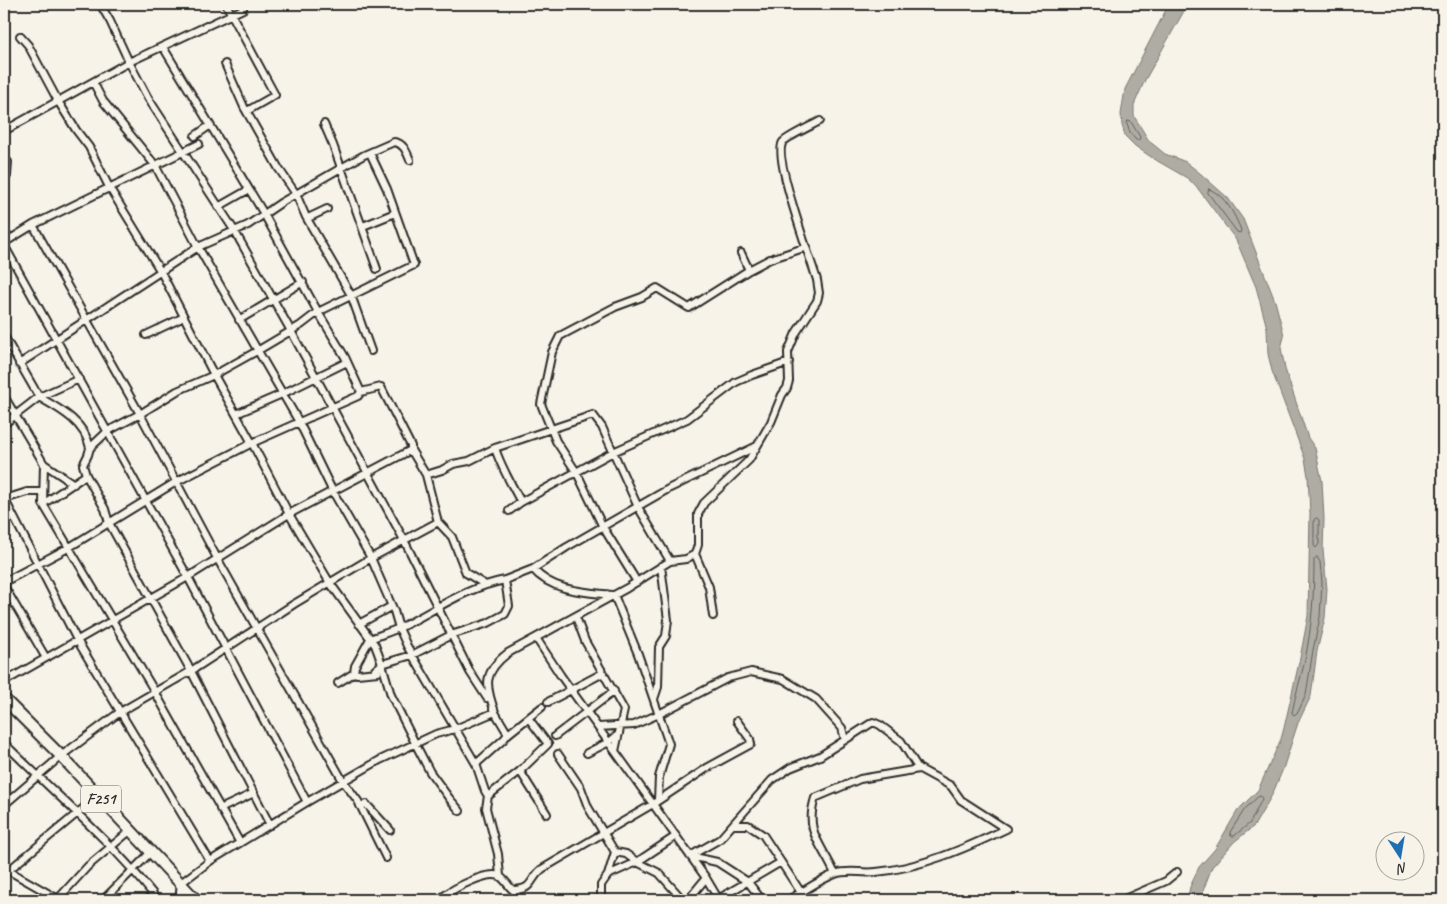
<svg xmlns="http://www.w3.org/2000/svg" width="1447" height="904" font-family="Caveat,sans-serif">
  <rect width="100%" height="100%" fill="#f7f3e8"/>
  <filter id="ink" filterUnits="userSpaceOnUse"><feTurbulence type="fractalNoise" baseFrequency=".02" numOctaves="2"/><feDisplacementMap in="SourceGraphic" scale="10" xChannelSelector="R" yChannelSelector="G"/><feConvolveMatrix kernelMatrix="1 2 1 2 8 2 1 2 1" color-interpolation-filters="sRGB"/></filter>
  <g filter="url(#ink)">
    <!-- water -->
    <path fill="#afaca4" stroke="#7a7874" d="M 1169,4 L 1188,4 L 1145,80 L 1134,105 L 1134,116 L 1149,141 L 1165,154 L 1186,162 L 1201,174 L 1228,198 L 1243,219 L 1275,301 L 1283,331 L 1284,337 L 1281,348 L 1285,369 L 1308,438 L 1315,448 L 1322,481 L 1324,519 L 1323,550 L 1327,589 L 1325,618 L 1317,651 L 1311,696 L 1298,723 L 1283,769 L 1272,795 L 1254,826 L 1234,842 L 1212,867 L 1204,888 L 1202,900 L 1187,900 L 1190,887 L 1199,867 L 1215,849 L 1238,810 L 1258,790 L 1281,739 L 1284,728 L 1300,658 L 1308,616 L 1310,513 L 1308,476 L 1305,459 L 1272,371 L 1268,354 L 1267,328 L 1256,287 L 1236,240 L 1196,186 L 1187,178 L 1154,159 L 1135,146 L 1125,136 L 1122,125 L 1121,114 L 1125,89 Z"/>
    <g fill="none" stroke-linecap="round" stroke-linejoin="round">
      <!-- shore -->
      <path stroke="#605f5b" stroke-width="1" d="M 1128,121 L 1131,122 L 1140,137 L 1139,140 L 1136,140 L 1130,133 L 1127,124 Z
        M 1209,189 C 1225,195 1235,215 1241,230 L 1240,233 L 1237,232 L 1208,193 Z
        M 1317,518 L 1319,520 L 1319,544 L 1316,548 L 1314,546 L 1314,520 Z
        M 1317,557 L 1320,562 L 1322,583 L 1320,617 L 1313,650 L 1306,695 L 1298,712 L 1294,715 L 1292,713 C 1295,695 1301,678 1305,660 C 1312,626 1314,594 1314,560 Z
        M 1258,797 L 1261,796 L 1262,799 L 1250,823 L 1234,836 L 1231,836 L 1230,832 L 1245,809 Z"/>
      <defs>
        <path id="minor" d="M 100,4 L 110,21 L 129,62 L 148,98 L 234,230 L 291,331 L 404,540 L 470,672 L 487,698
          M 226,4 L 275,95 L 247,111
          M 20,36 L 28,45 L 58,101 L 76,130 L 89,147 L 109,187 L 161,272 L 214,375 L 252,443 L 289,514 L 330,583 L 375,645 L 382,664 L 391,695 L 415,743 L 430,772 L 449,798 L 460,811
          M 163,47 L 264,214 L 318,312 L 345,357 L 361,392
          M 225,64 L 244,107 L 279,169 L 296,194 L 306,217 L 351,295 L 371,351
          M 93,82 L 103,101 L 155,165 L 198,247 L 299,422 L 332,490 L 371,558 L 394,611 L 399,628 L 407,646 L 476,764 L 485,791 L 488,796 L 486,808 L 498,854 L 500,876
          M 324,124 L 333,145 L 377,269
          M 4,131 L 129,62 L 243,9
          M 195,136 L 209,126
          M 4,158 L 8,162 L 7,176
          M 218,207 L 248,190
          M 308,218 L 327,209
          M 33,225 L 140,414 L 217,558 L 343,781 L 358,801 L 386,858
          M 363,226 L 395,213
          M 4,243 L 33,225 L 199,144
          M 4,245 L 188,577 L 307,802
          M 741,253 L 749,270
          M 239,320 L 303,282
          M 146,335 L 184,317
          M 4,336 L 39,397 C 60,409 85,422 90,448
          M 19,364 L 198,247 L 248,225 L 282,202 L 341,168 L 364,155 L 394,142 C 404,143 407,153 410,160
          M 4,396 L 44,464 L 74,484
          M 236,414 L 282,394 L 347,362
          M 4,424 L 39,397 L 79,379
          M 44,464 L 43,504 L 155,692 L 240,843
          M 426,475 L 442,470 L 453,464 L 469,461 L 495,448
          M 4,498 L 77,640 L 210,861
          M 5,499 L 27,492 L 43,492
          M 521,502 C 511,484 501,467 495,448 L 593,415 L 602,427 L 638,507 L 670,561
          M 43,504 L 86,475
          M 509,511 L 521,502 L 613,452 L 687,419 L 736,382 L 752,375 L 789,362
          M 695,554 L 709,587 L 713,616
          M 533,569 C 552,592 587,592 614,595 L 638,654 L 669,744 L 659,777 L 658,800
          M 505,580 L 533,569 L 567,547 L 670,488 L 757,446
          M 4,582 L 68,548 L 176,482 L 252,443 L 358,396 L 361,392 L 381,387 L 411,446 L 411,450 L 426,475 L 438,522 L 452,537 L 466,573 L 484,584
          M 637,582 L 603,527 L 577,473 L 556,441 L 541,404 L 552,352 L 560,336 L 615,307 L 642,297 L 657,288 L 689,308 L 749,270 L 770,259 L 807,247
          M 4,586 L 46,658
          M 576,617 L 585,641 L 624,710 L 615,751
          M 359,624 L 392,606
          M 536,638 L 561,676 L 706,878 L 719,900
          M 354,673 L 355,666 L 370,639 C 380,635 390,632 399,628 C 436,610 464,588 505,580 L 509,606 L 505,614 L 488,623 L 451,635 L 412,655 L 382,664 L 375,670
          M 4,682 L 188,577 L 289,514 L 411,450
          M 338,683 L 354,673 L 357,674 L 378,672
          M 654,699 L 658,687 L 659,647 L 666,636 L 668,620 L 661,566
          M 548,702 L 603,673
          M 493,709 L 508,734
          M 598,727 L 634,725 L 659,714 L 728,678 L 751,672 L 783,679 L 816,699 L 842,728 L 845,740
          M 555,736 L 614,691
          M 4,743 C 54,793 108,838 153,894 L 147,900
          M 587,753 L 609,742 L 619,734
          M 558,754 L 581,788 L 588,807 L 615,852 L 626,854 L 637,862 L 659,873 L 683,900
          M 476,764 L 504,739 L 508,734 L 542,707
          M 520,771 L 547,814
          M 488,796 L 520,771 L 548,744 L 529,719
          M 4,805 L 61,756 L 120,712 L 191,671 L 294,604 L 371,558 L 438,522
          M 360,806 L 366,804 L 390,830
          M 220,809 L 254,793
          M 270,825 L 191,671 L 109,523 L 105,509 L 86,475 L 83,465 L 88,455 L 90,448 L 108,431 L 140,414 L 177,391 L 214,375 L 257,351 L 301,325 L 318,312 L 414,265 L 387,189 L 370,153
          M 733,825 L 748,825 L 763,835 L 806,900
          M 4,868 L 60,900
          M 9,870 L 98,796
          M 835,874 C 822,844 804,833 815,798 L 860,779 L 919,769
          M 608,875 L 637,862 L 676,836
          M 513,890 L 521,900
          M 444,896 C 454,888 487,871 499,876 C 504,878 508,886 513,890 C 534,890 529,879 542,869 L 653,804 L 707,768 L 751,744 L 750,739 L 737,721
          M 718,899 L 781,862
          M 57,900 L 88,866 L 131,830
          M 103,900 L 151,852
          M 179,900 L 181,883 L 210,861 L 307,802 L 380,760 L 436,734 L 455,729 L 495,712 C 485,685 483,672 508,653 L 627,588 L 670,561 L 686,559 L 695,554 L 698,545 L 698,514 L 704,503 L 749,460 L 771,422 L 782,395 L 787,388 L 789,381 L 788,352 L 796,333 L 817,301 L 819,293 L 817,280 C 811,260 772,155 783,142 C 787,137 813,125 820,121
          M 601,900 L 601,885 L 608,875 L 615,852
          M 688,900 L 706,878
          M 762,900 L 748,882 L 717,862 L 690,856 L 720,839 L 772,780 L 790,768 L 820,756 L 873,722 L 880,725 L 901,741 L 918,768 L 951,786 L 961,800 L 1006,829
          M 788,900 C 803,892 819,880 835,874 C 849,869 862,874 876,872 C 921,868 966,848 1006,829
          M 1122,900 L 1166,881 L 1177,872"/>
        <path id="primary" d="M 4,699 L 61,756 L 196,900"/>
      </defs>
      <!-- minor casing -->
      <use href="#minor" stroke="#2b2b2b" stroke-width="10"/>
      <!-- primary casing -->
      <use href="#primary" stroke="#2b2b2b" stroke-width="14"/>
      <!-- minor -->
      <use href="#minor" stroke="#f7f3e8" stroke-width="6"/>
      <!-- primary -->
      <use href="#primary" stroke="#f7f3e8" stroke-width="10"/>
    </g>
  </g>
  <g text-anchor="middle" dominant-baseline="central" stroke-width="4.5" stroke-linejoin="round" paint-order="stroke">
    <!-- shield labels -->
    <rect fill="#f7f3e8" stroke="#686764" stroke-width="1" x="81" y="785.5" width="40" height="27" rx="4"/>
    <g font-size="16" font-weight="bold" fill="#2b2b2b">
      <text x="101" y="799">F251</text>
    </g>
  </g>
  <!-- margin -->
  <rect width="1447" height="904" fill="none" stroke="#f7f3e8" stroke-width="20"/>
  <rect x="10" y="10" width="1427" height="884" fill="none" stroke="#2b2b2b" stroke-width="2" filter="url(#ink)"/>
  <!-- north arrow -->
  <g transform="translate(1400 856) rotate(168)"><circle r="24" fill="#f7f3e8" stroke="#a5a39c"/>
  <path d="M0-4L9 19L0 12L-9 19Z" fill="#1f6fb2"/>
  <text y="-8" font-size="14" font-weight="bold" text-anchor="middle" fill="#2b2b2b">N</text>
  </g>
</svg>
